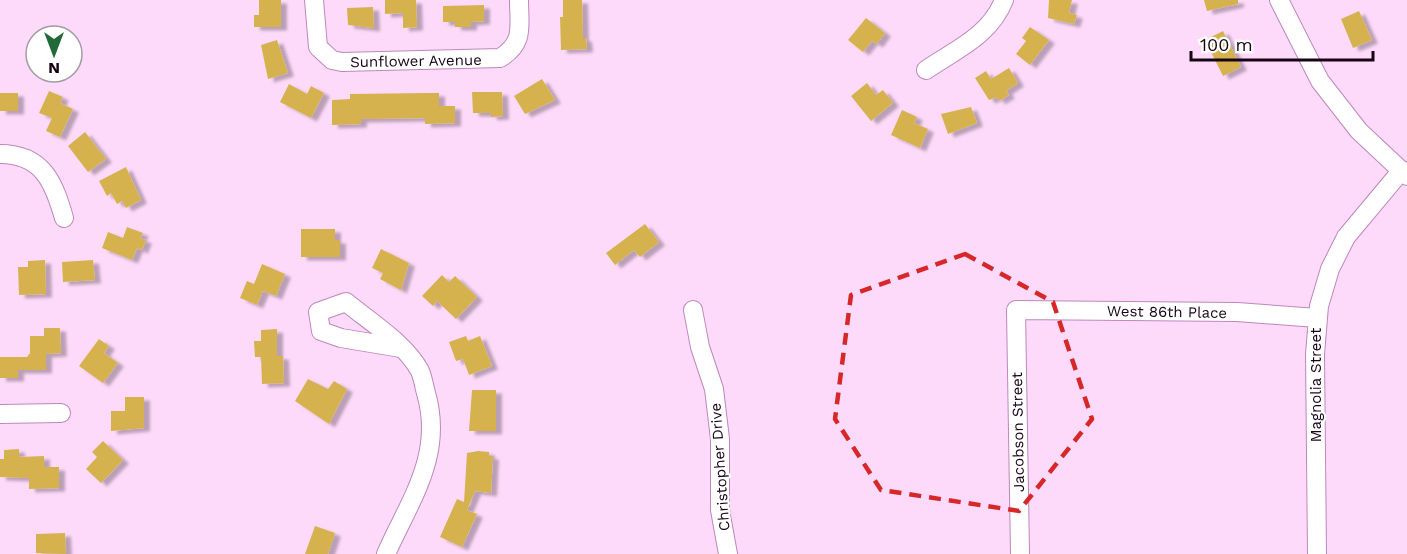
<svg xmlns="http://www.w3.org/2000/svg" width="1407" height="554" font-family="'Work Sans',sans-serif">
  <defs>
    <filter id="shadow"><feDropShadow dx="6" dy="3.5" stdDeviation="1.5" flood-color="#0004"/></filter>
  </defs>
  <rect width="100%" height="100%" fill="#fedafa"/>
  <!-- building -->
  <path fill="#d6b24f" filter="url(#shadow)" d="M 259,0 L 281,0 L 281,27 L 254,27 L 254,15 L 259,15 Z
    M 385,0 L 416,0 L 417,27 L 403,28 L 403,13 L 385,14 Z
    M 563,0 L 582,0 L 583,38 L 586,38 L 587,49 L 561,50 L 560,17 L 563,17 Z
    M 1049,0 L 1072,0 L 1069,13 L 1077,15 L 1074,24 L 1048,18 Z
    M 1204,0 L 1238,0 L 1238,4 L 1207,11 Z
    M 484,5 L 484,21 L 471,22 L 471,27 L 455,27 L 455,22 L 443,22 L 443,6 Z
    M 373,7 L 374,28 L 348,25 L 347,8 Z
    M 1359,11 L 1372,40 L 1353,48 L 1341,19 Z
    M 866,18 L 885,33 L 877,44 L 872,41 L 863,52 L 848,40 Z
    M 1030,27 L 1049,40 L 1030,65 L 1016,54 L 1026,41 L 1022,38 Z
    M 1223,31 L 1241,67 L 1223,76 L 1205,40 Z
    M 277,40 L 288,73 L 268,79 L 261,45 Z
    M 1009,68 L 1018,83 L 1006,91 L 1009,95 L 999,101 L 997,97 L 989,100 L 975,78 L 986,71 L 991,79 Z
    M 542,79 L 555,100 L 525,114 L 514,96 Z
    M 867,83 L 876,95 L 883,90 L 893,103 L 871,121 L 851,96 Z
    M 289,84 L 307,94 L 311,86 L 324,93 L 311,118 L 280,102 Z
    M 49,91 L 63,97 L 60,103 L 73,109 L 60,137 L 46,131 L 52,118 L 39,113 Z
    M 472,92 L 502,92 L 503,116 L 491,117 L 491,113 L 473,113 Z
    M 0,93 L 18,93 L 18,111 L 0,111 Z
    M 425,93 L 439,93 L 439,106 L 455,106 L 455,123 L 425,124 L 425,118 L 361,119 L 361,124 L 332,125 L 332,100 L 350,99 L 350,94 Z
    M 971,107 L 977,123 L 948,134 L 941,114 Z
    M 902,110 L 917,117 L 914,123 L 928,129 L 920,148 L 891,135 Z
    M 85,132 L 106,159 L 88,172 L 68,146 Z
    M 126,167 L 141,200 L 126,208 L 122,201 L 117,204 L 111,193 L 107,196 L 99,181 Z
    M 645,224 L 659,242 L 640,257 L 634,250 L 615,265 L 606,253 Z
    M 127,227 L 143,233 L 140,238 L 146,240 L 142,250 L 137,248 L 132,260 L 102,248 L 108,232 L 123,238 Z
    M 301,229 L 335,229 L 335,240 L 340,240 L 340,257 L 301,257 Z
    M 381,249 L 409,263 L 401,290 L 380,279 L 383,273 L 372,268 Z
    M 45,260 L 46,294 L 19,295 L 18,267 L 28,267 L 28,261 Z
    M 93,260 L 95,280 L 63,282 L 62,262 Z
    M 262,264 L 285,274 L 276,296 L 263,291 L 257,305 L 240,298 L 247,281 L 254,284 Z
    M 442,275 L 449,282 L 455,276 L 477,297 L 456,319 L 437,301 L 433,306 L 422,296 Z
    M 44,328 L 60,328 L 61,353 L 46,354 L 46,370 L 18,370 L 18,378 L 0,378 L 0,357 L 27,357 L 30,353 L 30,336 L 44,336 Z
    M 277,329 L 277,356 L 283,356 L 284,383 L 262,384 L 261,357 L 255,357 L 254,341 L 261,341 L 261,330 Z
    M 466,336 L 468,341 L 480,336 L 492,366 L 469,375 L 463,359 L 456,361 L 449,342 Z
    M 99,339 L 109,346 L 104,353 L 118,363 L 103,383 L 79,366 Z
    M 308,379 L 328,389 L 334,381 L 347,389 L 329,424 L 295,401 Z
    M 472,390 L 496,390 L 496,431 L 469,431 Z
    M 125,397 L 144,397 L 144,428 L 111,431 L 111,411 L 125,411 Z
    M 103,441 L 123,460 L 101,483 L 86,469 L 97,457 L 92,452 Z
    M 19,449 L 19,457 L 44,456 L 44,467 L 59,467 L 59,488 L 29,489 L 29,478 L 0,477 L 0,459 L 4,459 L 4,450 Z
    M 478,451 L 489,452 L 489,456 L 493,456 L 491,493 L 475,491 L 467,510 L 477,514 L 462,547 L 440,537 L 457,499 L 464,502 L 467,453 Z
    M 315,526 L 335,533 L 328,554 L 305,554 Z
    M 65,533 L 66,554 L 36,553 L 36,534 Z"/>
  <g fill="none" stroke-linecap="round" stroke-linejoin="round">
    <defs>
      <path id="minor" d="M 314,0 L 318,47 L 332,60 L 342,62 L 500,58 C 525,43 519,26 519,0
        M 1279,0 L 1320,81 L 1359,131 L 1407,176
        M 926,70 C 955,50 990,36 1004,0
        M 0,154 C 43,154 54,183 64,218
        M 693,310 L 700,347 L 714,389 L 720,439 L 720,510 L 728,554
        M 0,414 L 61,413
        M 386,554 C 410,500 444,455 426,393 C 424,386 423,378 420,371 C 405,343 370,322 346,302 L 318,312 L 321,331 L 341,338 L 401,348
        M 1020,554 L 1016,310 L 1237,312 L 1317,318
        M 1317,554 L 1315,354 L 1319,306 L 1330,269 L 1346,237 L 1402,170"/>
    </defs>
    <!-- minor casing -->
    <use href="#minor" stroke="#bf87ba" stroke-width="20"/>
    <!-- minor -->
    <use href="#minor" stroke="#fff" stroke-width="18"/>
  </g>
  <!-- marked area -->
  <path fill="none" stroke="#d62828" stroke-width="4.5" stroke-dasharray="12 8" stroke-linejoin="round" d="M 965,254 L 1053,302 L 1092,419 L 1019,511 L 881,490 L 835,419 L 851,295 Z"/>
  <g text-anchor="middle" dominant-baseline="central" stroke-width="4.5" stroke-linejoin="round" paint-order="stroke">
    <!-- street labels -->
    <g font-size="15" fill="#160415" stroke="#fff">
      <text transform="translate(416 61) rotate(-1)">Sunflower Avenue</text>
      <text transform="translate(1167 312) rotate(1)">West 86th Place</text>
      <text transform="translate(1316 385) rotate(-90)">Magnolia Street</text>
      <text transform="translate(1018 432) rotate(-91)">Jacobson Street</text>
      <text transform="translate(720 467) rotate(-94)">Christopher Drive</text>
    </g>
  </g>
  <!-- north arrow -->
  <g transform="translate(54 54) rotate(180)"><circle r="28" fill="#ffffff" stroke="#a29ba1" stroke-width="1.5"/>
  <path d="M0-4.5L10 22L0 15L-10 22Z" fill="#216936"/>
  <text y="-9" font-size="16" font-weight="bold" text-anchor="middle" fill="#160415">N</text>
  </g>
  <!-- scale -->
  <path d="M1191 51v9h182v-9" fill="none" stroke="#160415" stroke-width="3"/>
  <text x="1200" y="51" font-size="18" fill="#160415" stroke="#ffffff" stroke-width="4.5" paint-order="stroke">100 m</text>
</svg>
